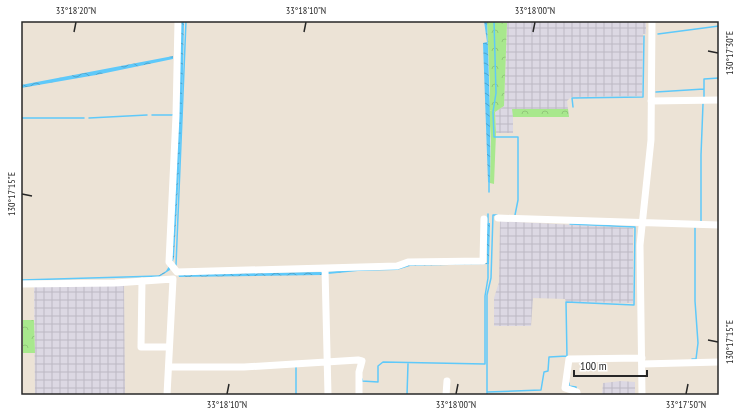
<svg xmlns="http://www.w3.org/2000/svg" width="740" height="416" font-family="'PT Sans Narrow',sans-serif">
  <defs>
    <pattern id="industrial-grid" width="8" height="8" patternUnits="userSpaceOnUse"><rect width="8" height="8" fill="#dcd8e3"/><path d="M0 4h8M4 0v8" fill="none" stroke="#bdb9c3"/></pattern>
    <pattern id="forest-crowns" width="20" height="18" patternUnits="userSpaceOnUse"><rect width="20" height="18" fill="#a8e88d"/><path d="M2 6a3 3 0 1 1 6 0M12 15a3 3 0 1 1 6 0" fill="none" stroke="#91c77a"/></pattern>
    <pattern id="water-waves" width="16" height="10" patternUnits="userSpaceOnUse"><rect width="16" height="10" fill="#5ec9fa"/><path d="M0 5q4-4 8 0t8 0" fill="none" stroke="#4ea3ca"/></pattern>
  </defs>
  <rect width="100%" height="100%" fill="#ece3d6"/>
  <!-- industrial -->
  <path fill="url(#industrial-grid)" d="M 497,21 L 646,21 L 646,34 L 643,34 L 642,96 L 571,97 L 567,101 L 569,117 L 513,117 L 513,133 L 496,133 L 495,112 L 504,106 L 507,23 Z
    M 500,221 L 633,228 L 633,303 L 566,302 L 565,299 L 533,298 L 531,326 L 494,326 L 494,298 L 499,282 Z
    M 124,284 L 125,395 L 35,395 L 34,286 Z
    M 621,381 L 635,382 L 635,395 L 602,395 L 603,383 Z"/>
  <!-- grass -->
  <path fill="#a8e88d" d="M 489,110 L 495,112 L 496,133 L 494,184 L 490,183 L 491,140 Z"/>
  <!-- forest -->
  <path fill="url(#forest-crowns)" d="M 487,21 L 507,23 L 504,106 L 495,112 L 489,110 L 490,91 Z
    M 512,109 L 568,109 L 569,117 L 513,117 Z
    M 23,320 L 34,320 L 35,353 L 23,353 Z"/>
  <!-- water -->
  <path fill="url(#water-waves)" d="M 180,21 L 184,21 L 182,119 L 174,258 L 170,270 L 159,277 L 158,276 L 166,271 L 171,263 Z
    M 484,21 L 487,21 C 489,75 491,129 490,183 L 488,182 L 483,43 L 487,42 Z
    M 173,56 L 173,59 L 96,75 L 21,88 L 21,85 Z
    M 486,223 L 490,223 L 489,264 L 410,266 L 397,270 L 358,271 L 328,274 L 327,272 L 409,264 L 487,263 Z
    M 322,272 L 322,275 L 179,277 L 178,274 Z"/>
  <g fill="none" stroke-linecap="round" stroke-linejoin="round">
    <!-- stream -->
    <path stroke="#5ec9fa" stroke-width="1.5" d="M 494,21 L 496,93 L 493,112 L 494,137 L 518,137 L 518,200 L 515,215
      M 658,34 L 719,26
      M 656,92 L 704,89
      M 704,98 L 704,79 L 719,78
      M 573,107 L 572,98 L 643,97 L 644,36
      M 152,115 L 174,115
      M 21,118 L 84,118
      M 89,118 L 147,115
      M 489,192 L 489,182
      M 701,222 L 701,155 L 703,104
      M 488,224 L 488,214
      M 176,265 L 186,21
      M 21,280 L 159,276
      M 567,357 L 566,302 L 634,305 L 635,227 L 570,224
      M 692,359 L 696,359 L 698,343 L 695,301 L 695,228
      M 296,367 L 296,395
      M 362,379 L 362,381 L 378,382 L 378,366 L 383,362 L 485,364 L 485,296 L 488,278 L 488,264
      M 569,383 L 569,386 L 576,387 L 576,389
      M 487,392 L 541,390 L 544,372 L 548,371 L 549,357 L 567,356
      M 407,395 L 408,364
      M 487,395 L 487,295 L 491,278 L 493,215 L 497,215"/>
    <!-- minor -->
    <path stroke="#fff" stroke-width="7" d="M 178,21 L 176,116 L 169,262 L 177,272 L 397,266 L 408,262 L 483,261 L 484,219
      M 651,101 L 719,100
      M 498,218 L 719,225
      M 325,269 L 328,395
      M 142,281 L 141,347 L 169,347
      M 21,284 L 115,283 L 173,279 L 167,395
      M 642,364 L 719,362
      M 169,367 L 244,367 L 358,360 L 362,361 L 359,372 L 359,395
      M 446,395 L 447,381
      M 577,395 L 577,392 L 565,388 L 569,359 L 642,358
      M 642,395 L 640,245 L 651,140 L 652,21"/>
  </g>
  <!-- ticks -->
  <path fill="none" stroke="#272727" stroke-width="1.5" d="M 74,32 L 76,22M 304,32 L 306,22M 533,32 L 535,22M 708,51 L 718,53M 22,194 L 32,196M 708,340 L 718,342M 227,394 L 229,384M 456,394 L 458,384M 686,394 L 688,384"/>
  <!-- border -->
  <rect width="740" height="416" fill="none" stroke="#ffffff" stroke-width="44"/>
  <!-- scale -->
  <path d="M574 370v6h73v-6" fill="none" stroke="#272727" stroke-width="2"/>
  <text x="580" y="370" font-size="12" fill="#272727" stroke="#ffffff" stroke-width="3" paint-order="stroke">100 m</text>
  <rect x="22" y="22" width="696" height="372" fill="none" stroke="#272727" stroke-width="1.5"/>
  <g font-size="10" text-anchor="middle" fill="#272727">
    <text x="76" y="14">33°18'20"N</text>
    <text x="306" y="14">33°18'10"N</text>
    <text x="535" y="14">33°18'00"N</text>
    <text transform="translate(729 53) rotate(-90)" y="4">130°17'30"E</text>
    <text transform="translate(11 194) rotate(-90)" y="4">130°17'15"E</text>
    <text transform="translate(729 342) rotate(-90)" y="4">130°17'15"E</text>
    <text x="227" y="408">33°18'10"N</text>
    <text x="456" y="408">33°18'00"N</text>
    <text x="686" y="408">33°17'50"N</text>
  </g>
</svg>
